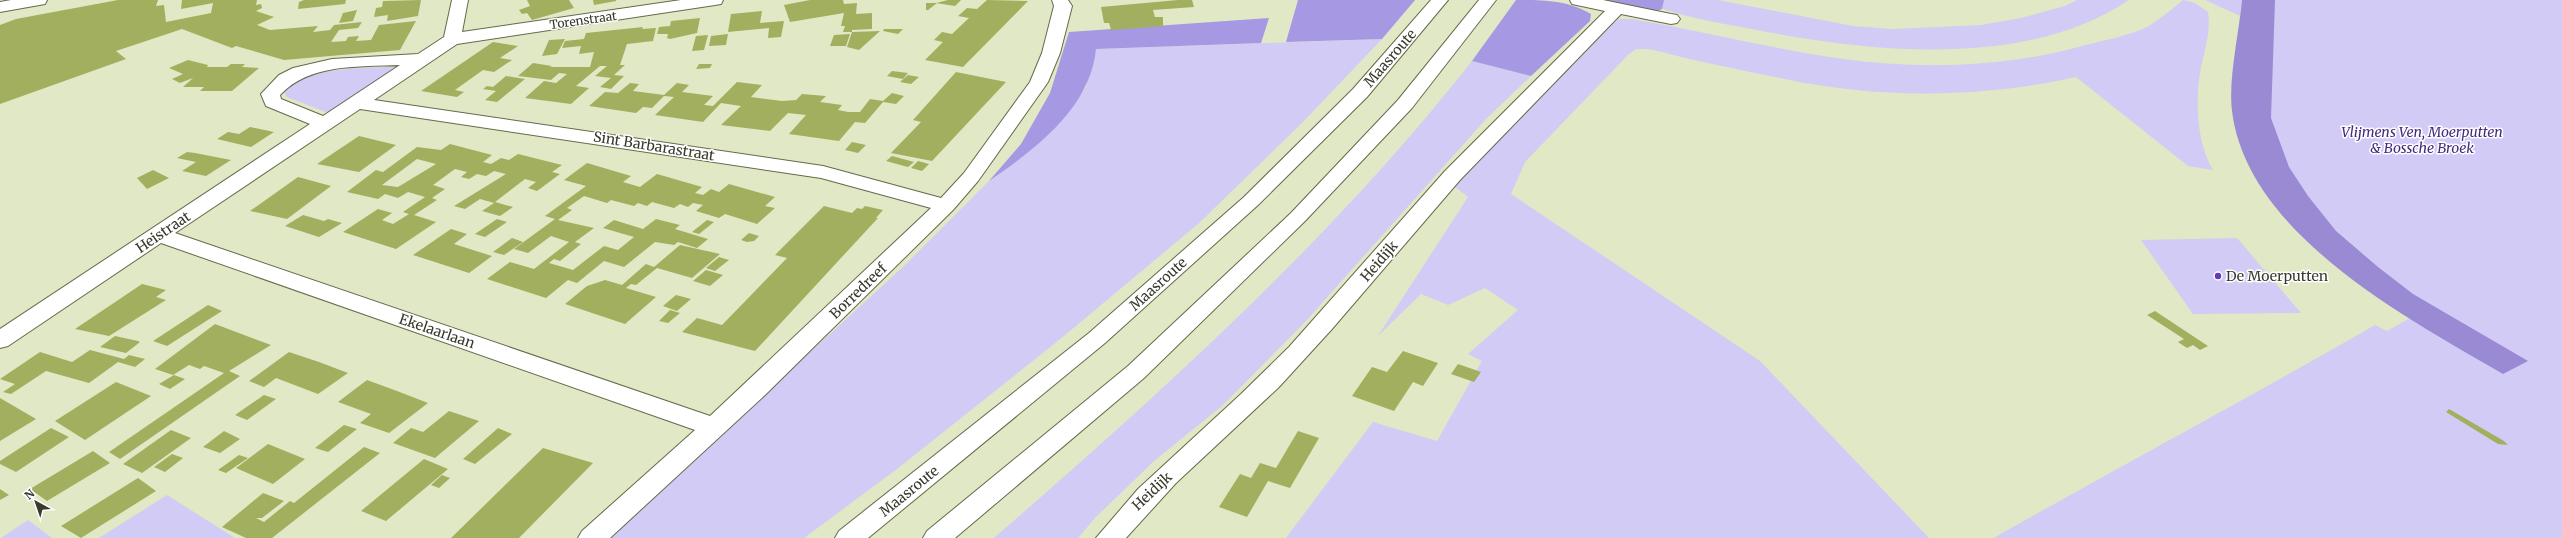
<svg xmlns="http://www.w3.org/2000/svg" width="2562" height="538" font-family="Merriweather,serif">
  <rect width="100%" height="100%" fill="#e1e8c5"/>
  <!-- green -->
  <path fill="#d1cbf5" d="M 1638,0 L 1718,0 L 1853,26 L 1892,29 L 1981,25 L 2021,18 L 2065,6 L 2077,0 L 2129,0 C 2025,70 1869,52 1752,29 C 1713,22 1674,15 1638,0 Z
    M 2183,0 L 2195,3 L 2208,12 C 2211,30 2205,49 2201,67 C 2195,99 2196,142 2213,170 L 2188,166 L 2076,77 C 1983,98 1878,99 1785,79 C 1750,72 1715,65 1681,57 C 1669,54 1658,50 1646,49 L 1636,49 L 1628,55 L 1525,162 L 1511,194 L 1760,361 L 1929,538 L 1286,538 L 1373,422 L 1437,441 L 1482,361 L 1468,354 L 1518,310 L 1485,288 L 1448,305 L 1421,294 L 1378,336 L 1468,197 L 1454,186 L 1494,141 L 1603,30 L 1619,19 L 1632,19 C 1702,31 1772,49 1843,59 C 1922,70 2009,67 2086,45 C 2106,40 2128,36 2147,27 C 2159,20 2172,9 2183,0 Z
    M 2205,0 L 2242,0 L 2240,16 Z
    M 2260,0 L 2562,0 L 2562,538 L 1994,538 C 2120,466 2249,398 2375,325 L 2387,331 L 2419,313 L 2273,174 Z
    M 1382,39 L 1300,125 L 1198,224 L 1064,336 L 897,469 L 804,538 L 608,538 L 905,265 L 989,181 L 1059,124 L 1086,87 L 1096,49 Z
    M 1472,61 L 1531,76 L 1486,119 L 1306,321 L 1222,406 L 1154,461 L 1095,518 L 1078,538 L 994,538 C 1164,390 1332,239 1472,61 Z
    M 404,66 L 331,114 L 287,97 L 284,92 C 309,64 369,69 404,66 Z
    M 2237,238 L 2301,313 L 2193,314 L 2141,240 Z
    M 167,495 L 235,538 L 99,538 Z
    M 28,520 L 52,538 L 1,538 Z"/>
  <!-- forest -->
  <path fill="#a698e2" d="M 1298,0 L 1415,0 L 1382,39 L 1286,42 Z
    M 1516,0 C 1544,0 1567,0 1591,14 L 1590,21 L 1531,76 L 1472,61 Z
    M 1590,0 L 1664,0 L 1662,9 L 1655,12 Z
    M 1269,18 L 1261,43 L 1096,49 C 1090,109 1035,149 989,181 L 1021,144 L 1050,93 L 1069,32 Z"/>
  <!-- water -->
  <path fill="#998ad3" d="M 2242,0 L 2275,0 L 2271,118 L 2289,167 L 2308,196 L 2336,231 L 2378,267 L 2413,294 L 2528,361 L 2503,374 C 2407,318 2247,234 2232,111 C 2228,80 2239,33 2242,0 Z"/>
  <!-- building -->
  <path fill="#a2af5e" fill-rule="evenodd" d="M 118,0 L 158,0 L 156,6 L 164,5 L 166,22 L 211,13 L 213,3 L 181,9 L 182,0 L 257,0 L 256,5 L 261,4 L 262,8 L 256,11 L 274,17 L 257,25 L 270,30 L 318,26 L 313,32 L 330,30 L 334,25 L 362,22 L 358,28 L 339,30 L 331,42 L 346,41 L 348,37 L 359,36 L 356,41 L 371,40 L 379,25 L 416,21 L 400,50 L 284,60 L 236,46 L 232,48 L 182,29 L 116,51 L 126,59 L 0,104 L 0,25 L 16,19 Z
    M 304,0 L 346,0 L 345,4 L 298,9 L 299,2 Z
    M 421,0 L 418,16 L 387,21 L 388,15 L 374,17 L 376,8 L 382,7 L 383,1 Z
    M 527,0 L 569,0 L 574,8 L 532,20 L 527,13 L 522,14 L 519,10 L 530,6 Z
    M 593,0 L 616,0 L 616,1 L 594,5 Z
    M 810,0 L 843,0 L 844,4 L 857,3 L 856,14 L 872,13 L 872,29 L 852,30 L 852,32 L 880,31 L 859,50 L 847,47 L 852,32 L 843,32 L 845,26 L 841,26 L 844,13 L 790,22 L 784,5 Z
    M 948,0 L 961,0 L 955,6 L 936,3 Z
    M 987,0 L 1028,1 L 963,67 L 925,60 L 943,42 L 934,40 L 942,32 L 952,34 L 969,18 L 958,16 L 967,8 L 977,9 Z
    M 1178,0 L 1192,0 L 1194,7 L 1153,10 L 1155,17 L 1163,17 L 1163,26 L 1111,30 L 1109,23 L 1104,23 L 1101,7 Z
    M 926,3 L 937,3 L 928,10 L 926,10 Z
    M 357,10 L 353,21 L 339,23 L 343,13 Z
    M 762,11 L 760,23 L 784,21 L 781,37 L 768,38 L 769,28 L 728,32 L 731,14 Z
    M 700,18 L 697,33 L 670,39 L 667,38 L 668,34 L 657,34 L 659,27 L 670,26 L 671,21 Z
    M 643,27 L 642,29 L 656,28 L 653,41 L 627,44 L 620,65 L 625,65 L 614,75 L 624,76 L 611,89 L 600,87 L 611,78 L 595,76 L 607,66 L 600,66 L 576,86 L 589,88 L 571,104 L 525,98 L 544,81 L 556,83 L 567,74 L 559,73 L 551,80 L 518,76 L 533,63 L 552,66 L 550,67 L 590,67 L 594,52 L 579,54 L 581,46 L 562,48 L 565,41 L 584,39 L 586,33 Z
    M 884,29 L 903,29 L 898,34 L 883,31 Z
    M 728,34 L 726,45 L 709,46 L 711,36 Z
    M 850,34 L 846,46 L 830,46 L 834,35 Z
    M 708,35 L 704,50 L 692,51 L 696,36 Z
    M 565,39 L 557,54 L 542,56 L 549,40 Z
    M 493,42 L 518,46 L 500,58 L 512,60 L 494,72 L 483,70 L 455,90 L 464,92 L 457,97 L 421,91 Z
    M 188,60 L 208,65 L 207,67 L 227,67 L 231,64 L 245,64 L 242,67 L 259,68 L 232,91 L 200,91 L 204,87 L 183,87 L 193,78 L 180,83 L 172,79 L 183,74 L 169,68 Z
    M 699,64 L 712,64 L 710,68 L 696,69 Z
    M 892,71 L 908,73 L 903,79 L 887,76 Z
    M 956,72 L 1006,82 L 932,161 L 891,153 L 921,122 L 913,120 Z
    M 908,75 L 919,77 L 911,84 L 900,82 Z
    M 506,76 L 525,79 L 497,102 L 485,100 L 496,91 L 483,89 L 487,86 L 493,87 Z
    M 737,82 L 762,85 L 751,97 L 782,101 L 796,100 L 802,94 L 826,96 L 820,102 L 842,105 L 838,110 L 848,112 L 860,112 L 870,99 L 883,101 L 892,93 L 904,96 L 896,104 L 883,102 L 865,123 L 855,122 L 839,141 L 789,134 L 806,115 L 788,113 L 770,131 L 721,125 L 741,106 L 721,103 L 703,122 L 655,115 L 674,97 L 664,96 L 652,108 L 643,107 L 636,113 L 589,106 L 605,92 L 618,93 L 630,83 L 639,84 L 633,91 L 664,95 L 677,83 L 689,85 L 682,92 L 713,96 L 704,105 L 713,106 Z
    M 250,127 L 274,132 L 251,147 L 217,139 L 228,132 L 239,134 Z
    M 359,136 L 396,145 L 359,172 L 317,164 Z
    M 852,142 L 866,145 L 858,153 L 845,150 Z
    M 450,144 L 492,155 L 483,162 L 491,164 L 501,158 L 509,160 L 518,154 L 562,165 L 552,172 L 560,174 L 537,191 L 528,188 L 536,182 L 525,179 L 495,202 L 513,207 L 500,216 L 482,211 L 494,203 L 480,199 L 465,209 L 454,206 L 506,174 L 494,171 L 486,176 L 477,174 L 469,179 L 461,177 L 467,172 L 455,169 L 433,185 L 445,189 L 432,198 L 437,200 L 414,215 L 436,222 L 396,249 L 343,232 L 378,209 L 392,213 L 382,220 L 393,224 L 409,214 L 403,212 L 425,197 L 408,192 L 398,198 L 385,194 L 378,199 L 347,192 L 376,170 L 383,172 L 417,147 L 441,150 ZM 417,159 L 436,164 L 398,187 L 382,185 Z
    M 187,152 L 195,153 L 231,160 L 206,176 L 182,171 L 196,162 L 177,158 Z
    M 892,156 L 914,162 L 908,167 L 886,161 Z
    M 918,161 L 929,164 L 922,171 L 911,168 Z
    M 587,163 L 631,176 L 623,182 L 640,187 L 657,174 L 702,187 L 695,193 L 703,195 L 711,189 L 719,192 L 729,184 L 775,197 L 765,206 L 775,208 L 757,224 L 725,214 L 719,218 L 696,211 L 703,205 L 693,203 L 688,207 L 680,204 L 674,208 L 652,202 L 647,206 L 638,203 L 634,206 L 611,200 L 607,203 L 584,196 L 567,208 L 572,210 L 558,220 L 594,228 L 575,242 L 581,244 L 560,261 L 554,259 L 549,263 L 573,270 L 604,246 L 618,250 L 634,237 L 603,228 L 614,220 L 643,229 L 656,219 L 680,225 L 675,229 L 708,239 L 697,248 L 678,242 L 674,245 L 655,242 L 624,267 L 604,261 L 577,283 L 568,280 L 546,298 L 487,279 L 510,262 L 534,269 L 569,242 L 551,236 L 528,253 L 514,249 L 555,219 L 545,216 L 586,186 L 564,180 Z
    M 153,170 L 169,178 L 147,189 L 137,178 Z
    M 298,177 L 331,186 L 287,219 L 250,211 Z
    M 824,206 L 852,213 L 857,208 L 862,209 L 865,206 L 883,210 L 876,218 L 878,218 L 755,351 L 682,332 L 697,318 L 722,325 L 787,258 L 775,255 Z
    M 303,215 L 324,221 L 328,219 L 342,223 L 319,237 L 285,226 Z
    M 497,219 L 507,222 L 485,237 L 475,234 Z
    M 707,220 L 714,222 L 699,234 L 692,232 Z
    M 451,229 L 467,234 L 454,244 L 492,256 L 469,273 L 413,255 Z
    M 749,233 L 759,236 L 754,241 L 747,242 L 741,240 Z
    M 512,238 L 523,242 L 504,255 L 493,252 Z
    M 680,245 L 720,254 L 692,278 L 657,268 L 636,285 L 631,284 L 626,288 L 656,297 L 625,324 L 565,304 L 587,286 L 605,280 L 622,285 L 646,264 L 654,267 Z
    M 719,257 L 729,260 L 715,271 L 706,268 Z
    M 706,270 L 723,275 L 710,286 L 693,281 Z
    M 142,284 L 166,290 L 156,297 L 166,300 L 109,336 L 75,329 Z
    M 676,295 L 691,299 L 677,311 L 663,306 Z
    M 208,305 L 222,311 L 167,346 L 153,341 Z
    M 670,310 L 680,313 L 668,323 L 659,321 Z
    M 2155,311 L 2208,346 L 2200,350 L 2193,345 L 2187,348 L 2178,342 L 2184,339 L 2147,315 Z
    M 215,324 L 271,345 L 229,371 L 240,376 L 120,459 L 109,452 L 224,373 L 204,366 L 200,369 L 189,365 L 173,375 L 155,369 Z
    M 115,336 L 138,341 L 140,342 L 126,353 L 100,347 Z
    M 90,350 L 124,359 L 129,355 L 145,359 L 135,367 L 118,362 L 89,383 L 46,371 L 11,394 L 3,392 L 15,384 L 0,379 L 40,352 L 72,362 Z
    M 1403,351 L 1438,363 L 1423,386 L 1413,382 L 1394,411 L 1352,396 L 1372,367 L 1387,372 Z
    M 289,352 L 319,362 L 348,373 L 318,394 L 276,378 L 264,387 L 249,381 Z
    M 1458,364 L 1481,372 L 1474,382 L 1451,374 Z
    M 174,375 L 185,379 L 170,389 L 159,384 Z
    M 367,380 L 397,391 L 428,403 L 389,433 L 360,423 L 371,414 L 338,402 Z
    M 116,382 L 151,396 L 85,440 L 55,421 Z
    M 264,395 L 276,399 L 247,420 L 235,415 Z
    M 0,398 L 36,419 L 0,441 Z
    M 2449,409 L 2504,441 L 2508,445 L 2498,444 L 2446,412 Z
    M 449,411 L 479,421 L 435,458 L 393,443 L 411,428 L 423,432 Z
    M 344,425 L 357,429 L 328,452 L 315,448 Z
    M 51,428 L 69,437 L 16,472 L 0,464 L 0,461 Z
    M 498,428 L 512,434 L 475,464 L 463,459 Z
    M 171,430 L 191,438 L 142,473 L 123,464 Z
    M 224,431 L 240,439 L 220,453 L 203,447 Z
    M 1298,431 L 1319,438 L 1290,488 L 1268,481 L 1247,517 L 1219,507 L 1240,474 L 1251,478 L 1260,463 L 1276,468 Z
    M 268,444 L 305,459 L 273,484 L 236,468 Z
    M 364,447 L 380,453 L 272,538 L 246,538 L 222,527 L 263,493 L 284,501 L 262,518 L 256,518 L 264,522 L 290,501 L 294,503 Z
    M 543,448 L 593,463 L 519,538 L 451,538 Z
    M 93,451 L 110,463 L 47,501 L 30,489 Z
    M 172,454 L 183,458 L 165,472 L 154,467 Z
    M 239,455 L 248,458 L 226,473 L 218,470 Z
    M 424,459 L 448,469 L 386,521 L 361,511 Z
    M 442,475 L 450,478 L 439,488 L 431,485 Z
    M 138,478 L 156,491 L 81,538 L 61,526 Z
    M 0,489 L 9,495 L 0,500 Z"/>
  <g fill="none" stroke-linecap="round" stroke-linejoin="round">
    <defs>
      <path id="street" d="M 452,0 L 468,0 L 462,32 L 681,0 L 723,0 L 721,4 L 715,5 L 457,44 L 374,100 L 823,166 L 941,198 L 964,173 L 1030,82 L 1042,53 L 1054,6 L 1052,0 L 1068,0 L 1072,6 L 1060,53 L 1048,82 L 978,181 L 953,210 L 765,395 L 610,538 L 578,538 L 582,531 L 695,430 L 161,243 L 8,346 L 0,348 L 0,329 L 310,124 L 266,106 L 261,94 L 279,75 L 293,68 L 332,59 L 418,54 L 444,37 ZM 400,65 L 323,116 L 281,99 L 280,95 C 310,63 359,67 400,65 ZM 360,109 L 821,178 L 931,208 L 710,416 L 175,233 Z
        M 1570,0 L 1603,0 L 1671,14 L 1677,15 L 1680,19 L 1677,23 L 1671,24 L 1621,14 L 1460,180 L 1332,329 L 1279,387 L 1176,483 L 1126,538 L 1096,538 L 1138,489 L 1241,394 L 1289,347 L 1445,171 L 1605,11 L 1572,4 Z"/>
      <path id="secondary" d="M 11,0 L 47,0 L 45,4 L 0,12 L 0,2 Z"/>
      <path id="highway" d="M 1431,0 L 1448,0 L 1367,97 L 1258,205 L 1105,343 L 868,538 L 835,538 L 839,531 L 1089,333 L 1244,197 L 1353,89 Z
        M 1479,0 L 1496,0 L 1412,108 L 1305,221 L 1144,378 L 955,538 L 923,538 L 927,531 L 1128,366 L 1291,213 L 1398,100 Z"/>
    </defs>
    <!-- street casing -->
    <use href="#street" stroke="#646a4b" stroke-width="2"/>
    <!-- secondary casing -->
    <use href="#secondary" stroke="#646a4b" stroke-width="2"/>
    <!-- highway casing -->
    <use href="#highway" stroke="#646a4b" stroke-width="2"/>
    <!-- street -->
    <use href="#street" fill="#fff" fill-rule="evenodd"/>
    <!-- secondary -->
    <use href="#secondary" fill="#fff" fill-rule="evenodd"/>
    <!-- highway -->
    <use href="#highway" fill="#fff" fill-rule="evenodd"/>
  </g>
  <!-- markers -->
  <circle fill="#613cb4" stroke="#fff" stroke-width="1.5" cx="2218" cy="276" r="4"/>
  <g text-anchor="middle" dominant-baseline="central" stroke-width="3" stroke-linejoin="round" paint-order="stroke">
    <!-- far-street labels -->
    <g font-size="12" fill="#373a2c" stroke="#fff">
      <text transform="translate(583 20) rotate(-8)">Torenstraat</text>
    </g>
    <!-- street labels -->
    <g font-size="14" fill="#373a2c" stroke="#fff">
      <text transform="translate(1390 58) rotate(-49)">Maasroute</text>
      <text transform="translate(654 146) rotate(9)">Sint Barbarastraat</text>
      <text transform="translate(163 232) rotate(-34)">Heistraat</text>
      <text transform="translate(1379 261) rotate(-49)">Heidijk</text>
      <text transform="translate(1158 284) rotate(-42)">Maasroute</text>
      <text transform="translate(858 291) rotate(-44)">Borredreef</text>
      <text transform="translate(437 331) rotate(19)">Ekelaarlaan</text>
      <text transform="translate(909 491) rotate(-39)">Maasroute</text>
      <text transform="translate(1152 491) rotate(-43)">Heidijk</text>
    </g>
    <!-- park labels -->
    <g font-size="14" font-style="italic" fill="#442a7f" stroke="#fff">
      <text x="2422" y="132">Vlijmens Ven, Moerputten<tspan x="2422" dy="16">&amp; Bossche Broek</tspan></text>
    </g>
    <!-- poi labels -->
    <g font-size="14" fill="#373a2c" stroke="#fff" text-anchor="start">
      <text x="2226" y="276">De Moerputten</text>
    </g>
  </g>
  <!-- north arrow -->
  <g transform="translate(36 502) rotate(320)" stroke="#ffffff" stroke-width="3" paint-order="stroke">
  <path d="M0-3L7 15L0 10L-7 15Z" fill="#373a2c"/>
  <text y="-6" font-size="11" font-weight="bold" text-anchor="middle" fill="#373a2c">N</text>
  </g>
</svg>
